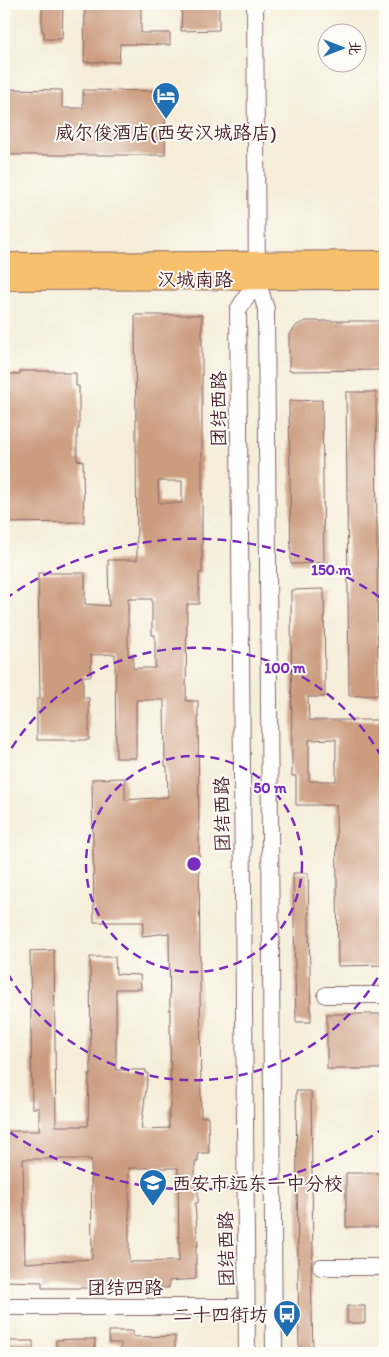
<svg xmlns="http://www.w3.org/2000/svg" width="389" height="1357" font-family="Itim,'LXGW WenKai TC',sans-serif">
  <rect width="100%" height="100%" fill="#fdfcf7"/>
  <filter id="ink" filterUnits="userSpaceOnUse"><feTurbulence type="fractalNoise" baseFrequency=".02" numOctaves="2"/><feDisplacementMap in="SourceGraphic" scale="10" xChannelSelector="R" yChannelSelector="G"/><feConvolveMatrix kernelMatrix="1 2 1 2 8 2 1 2 1" color-interpolation-filters="sRGB"/></filter>
  <filter id="wash" filterUnits="userSpaceOnUse"><feTurbulence type="fractalNoise" baseFrequency=".0096" numOctaves="4" result="noise"/><feDisplacementMap in="SourceGraphic" scale="20" xChannelSelector="R" yChannelSelector="G"/><feGaussianBlur stdDeviation="1.12" result="paint"/><feColorMatrix in="noise" values="0 0 0 0 0 0 0 0 0 0 0 0 0 0 0 0 0 1.4 0 .05"/><feComposite in="paint" operator="in"/></filter>
  <g filter="url(#wash)">
    <rect width="100%" height="100%" fill="#f5edd8"/>
    <g id="blocks">
      <!-- building -->
      <path fill="#cc9c7f" fill-rule="evenodd" d="M 42,4 L 63,4 L 62,39 L 44,39 L 44,31 L 42,31 Z
        M 85,4 L 141,4 L 141,33 L 170,33 L 170,45 L 120,44 L 119,62 L 84,62 Z
        M 182,4 L 219,4 L 219,30 L 181,31 Z
        M 4,89 L 62,90 L 62,108 L 83,108 L 83,90 L 166,91 L 165,155 L 4,155 Z
        M 135,315 L 202,315 L 202,573 L 199,573 L 199,604 L 187,604 L 186,701 L 198,701 L 201,1117 L 208,1117 L 209,1153 L 198,1153 L 198,1162 L 195,1162 L 195,1188 L 198,1188 L 198,1203 L 195,1203 L 198,1246 L 196,1246 L 196,1279 L 169,1281 L 169,1288 L 42,1288 L 42,1282 L 4,1281 L 4,1131 L 39,1131 L 39,1108 L 32,1108 L 30,951 L 54,950 L 56,1126 L 88,1126 L 89,1075 L 91,1075 L 90,957 L 115,957 L 116,974 L 140,975 L 141,989 L 116,989 L 116,1070 L 146,1070 L 146,1073 L 148,1073 L 141,1129 L 169,1128 L 169,1108 L 171,1108 L 169,933 L 142,936 L 144,922 L 94,922 L 92,779 L 125,778 L 125,800 L 168,797 L 167,766 L 165,766 L 164,700 L 136,700 L 136,758 L 116,758 L 115,654 L 91,655 L 91,676 L 83,676 L 83,698 L 89,698 L 89,740 L 37,740 L 37,699 L 40,699 L 38,573 L 85,573 L 85,604 L 109,606 L 108,560 L 137,560 ZM 158,481 L 182,481 L 182,503 L 159,503 ZM 128,599 L 152,599 L 152,635 L 155,635 L 155,668 L 133,668 L 133,655 L 128,655 ZM 23,1159 L 91,1159 L 92,1259 L 25,1263 ZM 129,1168 L 178,1168 L 179,1261 L 129,1262 Z
        M 306,321 L 385,321 L 385,370 L 289,371 L 289,335 L 297,325 Z
        M 20,371 L 63,371 L 63,373 L 76,373 L 76,386 L 79,386 L 79,429 L 77,429 L 77,460 L 83,461 L 84,522 L 4,523 L 4,461 L 8,461 L 6,387 L 8,387 L 8,374 L 20,374 Z
        M 346,392 L 376,392 L 378,695 L 349,696 Z
        M 322,400 L 324,563 L 291,564 L 289,401 Z
        M 324,589 L 325,697 L 308,697 L 309,720 L 385,720 L 385,965 L 338,966 L 336,805 L 296,805 L 296,776 L 292,776 L 291,590 ZM 336,739 L 336,781 L 309,781 L 309,740 Z
        M 293,873 L 308,873 L 311,1022 L 296,1022 Z
        M 327,1014 L 385,1014 L 385,1069 L 327,1069 Z
        M 296,1091 L 311,1091 L 313,1255 L 311,1267 L 313,1353 L 299,1353 Z
        M 346,1173 L 385,1173 L 385,1227 L 346,1227 Z
        M 347,1306 L 365,1306 L 365,1323 L 347,1323 Z
        M 109,1331 L 133,1331 L 133,1337 L 175,1336 L 175,1353 L 121,1353 L 121,1343 L 109,1343 Z
        M 76,1339 L 95,1339 L 95,1353 L 56,1353 L 56,1340 Z
        M 10,1341 L 33,1341 L 33,1353 L 10,1353 Z"/>
    </g>
  </g>
  <g filter="url(#ink)">
    <use href="#blocks" fill-opacity="0" stroke="#866768" stroke-width="1"/>
    <g fill="none" stroke-linecap="round" stroke-linejoin="round">
      <defs>
        <path id="minor" d="M 255,4 L 257,280 L 266,309 L 274,1353
          M 326,995 L 385,995
          M 321,1267 L 385,1267
          M 4,1307 L 247,1307
          M 247,1353 L 238,310 L 257,280"/>
        <path id="major" d="M 4,263 L 385,261
          M 4,280 L 385,279"/>
      </defs>
      <!-- minor casing -->
      <use href="#minor" stroke="#866768" stroke-width="18"/>
      <!-- major casing -->
      <use href="#major" stroke="#866768" stroke-width="22"/>
      <!-- minor -->
      <use href="#minor" stroke="#fff" stroke-width="16"/>
      <!-- major -->
      <use href="#major" stroke="#f7c06c" stroke-width="20"/>
    </g>
  </g>
  <!-- distance rings -->
  <g fill="none" stroke="#7b2cbf" stroke-width="2.5" stroke-dasharray="9 6">
    <circle cx="194" cy="864" r="108"/>
    <path d="M385 965A216 216 0 0 1 4 967M4 761A216 216 0 0 1 385 763"/>
    <path d="M385 1127A325 325 0 0 1 5 1129M5 599A325 325 0 0 1 385 601"/>
  </g>
  <!-- icons -->
  <defs>
    <symbol id="hotel-pin" viewBox="-11 -11 22 30"><path d="M0 17L-7.5 6A9.5 9.5 0 1 1 7.5 6Z" fill="#1f6fb2" stroke="#fdfcf7"/><path d="M-6-4.5h1.5V1H6V5H4.5V3h-9V5H-6ZM-4 0a1.8 1.8 0 1 1 3.6 0ZM.5 0V-2.5h3Q6-2.5 6 0Z" fill="#fff"/></symbol>
    <symbol id="school-pin" viewBox="-11 -11 22 30"><path d="M0 17L-7.5 6A9.5 9.5 0 1 1 7.5 6Z" fill="#1f6fb2" stroke="#fdfcf7"/><path d="M0-5L7-2L0 1L-7-2ZM-4 1L0 2.5L4 1V4Q0 6-4 4Z" fill="#fff"/></symbol>
    <symbol id="bus-pin" viewBox="-11 -11 22 30"><path d="M0 17L-7.5 6A9.5 9.5 0 1 1 7.5 6Z" fill="#1f6fb2" stroke="#fdfcf7"/><path d="M-5-6H5V4H4V6H2V4H-2V6H-4V4H-5ZM-3.5-4V0h7V-4ZM-3.5 1.2v1.5H-2V1.2ZM2 1.2v1.5H3.5V1.2Z" fill="#fff"/></symbol>
  </defs>
  <g fill-rule="evenodd">
    <use href="#hotel-pin" x="150" y="80" width="32" height="43"/>
    <use href="#school-pin" x="137" y="1167" width="32" height="43"/>
    <use href="#bus-pin" x="271" y="1298" width="32" height="43"/>
  </g>
  <g text-anchor="middle" dominant-baseline="central" stroke-width="4" stroke-linejoin="round" paint-order="stroke">
    <!-- poi labels -->
    <g font-size="19" fill="#4a1f2b" stroke="#fdfcf7">
      <text x="166" y="132">威尔俊酒店(西安汉城路店)</text>
      <text x="172" y="1183" text-anchor="start">西安市远东一中分校</text>
      <text x="268" y="1314" text-anchor="end">二十四街坊</text>
    </g>
    <!-- street labels -->
    <g font-size="19" fill="#4a1f2b" stroke="#fdfcf7">
      <text x="195" y="279">汉城南路</text>
      <text transform="translate(218 409) rotate(-90)">团结西路</text>
      <text transform="translate(222 814) rotate(-91)">团结西路</text>
      <text transform="translate(226 1249) rotate(-91)">团结西路</text>
      <text x="125" y="1287">团结四路</text>
    </g>
  </g>
  <circle cx="194" cy="864" r="8" fill="#7b2cbf" stroke="#fdfcf7" stroke-width="2.5"/>
  <g font-size="15" text-anchor="middle" font-weight="bold" fill="#7b2cbf" stroke="#fdfcf7" stroke-width="4" stroke-linejoin="round" paint-order="stroke">
    <text x="331" y="575">150 m</text>
    <text x="285" y="673">100 m</text>
    <text x="270" y="793">50 m</text>
  </g>
  <!-- margin -->
  <rect width="389" height="1357" fill="none" stroke="#fdfcf7" stroke-width="20"/>
  <!-- north arrow -->
  <g transform="translate(342 48) rotate(90)"><circle r="24" fill="#fdfcf7" stroke="#b5a4a5"/>
  <path d="M0-4L9 19L0 12L-9 19Z" fill="#1f6fb2"/>
  <text y="-8" font-size="14" font-weight="bold" text-anchor="middle" fill="#4a1f2b">北</text>
  </g>
</svg>
